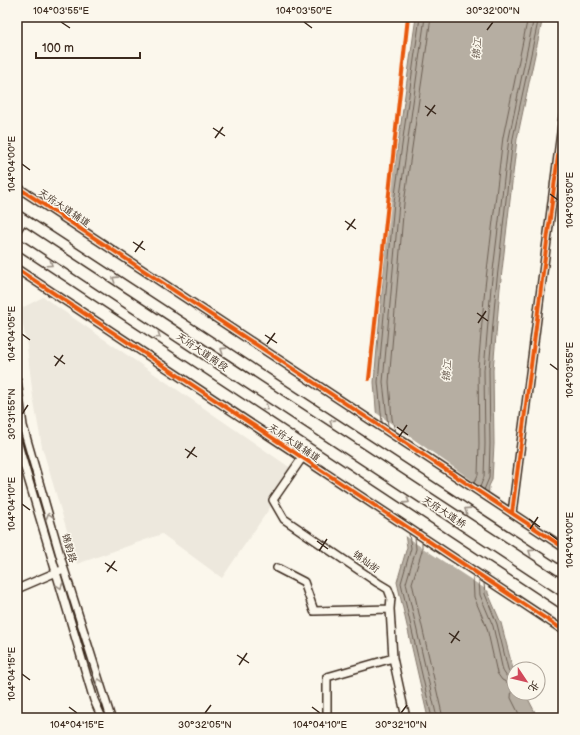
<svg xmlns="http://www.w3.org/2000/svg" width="580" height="735" font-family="'Balsamiq Sans','LXGW WenKai TC',sans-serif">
  <rect width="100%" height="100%" fill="#fbf7ec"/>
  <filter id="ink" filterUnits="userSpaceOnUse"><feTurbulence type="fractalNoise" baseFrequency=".025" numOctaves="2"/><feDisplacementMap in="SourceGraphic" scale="8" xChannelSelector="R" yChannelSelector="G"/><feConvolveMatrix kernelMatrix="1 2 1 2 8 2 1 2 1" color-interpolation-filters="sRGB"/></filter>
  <g filter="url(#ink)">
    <!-- built -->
    <path fill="#ede8dd" d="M 43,297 L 295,471 L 222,578 L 162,534 L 77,564 L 42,447 L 33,397 L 27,347 L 20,309 Z"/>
    <!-- water -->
    <path fill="#b6aea2" stroke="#85796d" d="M 416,17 L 543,17 L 517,139 L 500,288 L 493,370 L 494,444 L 492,480 L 489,486 L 486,538 L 488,593 L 501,623 L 514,673 L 514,693 L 525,693 L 538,718 L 428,718 L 397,582 L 407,547 L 396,479 L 377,422 L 374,382 L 390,201 Z"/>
    <!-- pier -->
    <path fill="#fbf7ec" d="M 375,412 L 490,493 L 488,538 L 490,592 L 403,535 L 394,479 L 381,443 Z"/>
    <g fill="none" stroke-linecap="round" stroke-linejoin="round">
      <!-- shore -->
      <path stroke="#6c5f53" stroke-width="1" d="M 382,422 L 378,382 L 394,202 L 420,17
        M 388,426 L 383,382 L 399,203 L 425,17
        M 395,431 L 392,419 L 389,382 L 404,203 L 431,17
        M 474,483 L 478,475 L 479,444 L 478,369 L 485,287 L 503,137 L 528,17
        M 480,487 L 484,477 L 485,444 L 484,370 L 491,287 L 509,138 L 534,17
        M 484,490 L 489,478 L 490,444 L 489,370 L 496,288 L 513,138 L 539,17
        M 409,534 L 411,548 L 401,583 L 432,718
        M 415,537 L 416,549 L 406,583 L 437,718
        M 422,542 L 422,551 L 412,583 L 443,718
        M 473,576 L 474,597 L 487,628 L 497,673 L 502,680 L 512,685 L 511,698 L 521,718
        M 479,580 L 480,595 L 493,626 L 503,671 L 507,677 L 514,679
        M 484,583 L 485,594 L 497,624 L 508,669 L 510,673 L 514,674"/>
      <defs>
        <path id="minor" d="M 17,187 L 563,547
          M 17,230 L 24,219
          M 17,269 L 563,630
          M 17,380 L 23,426 L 64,569 L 111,718
          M 17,441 L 94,700 L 102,718
          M 302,458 L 273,500 L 284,519 L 378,583 L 388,589 L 391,597 L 390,609 L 393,658 L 406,718
          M 512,513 L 563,117
          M 277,568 L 304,582 L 314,611 L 390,609
          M 17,589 L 59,571
          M 327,718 L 327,677 L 393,658"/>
        <path id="major" d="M 17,215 L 563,573
          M 17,243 L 563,604"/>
      </defs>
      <!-- minor casing -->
      <use href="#minor" stroke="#3b2a1e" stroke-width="10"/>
      <!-- major casing -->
      <use href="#major" stroke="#3b2a1e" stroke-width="12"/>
      <!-- minor -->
      <use href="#minor" stroke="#fbf7ec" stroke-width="7"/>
      <!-- major -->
      <use href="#major" stroke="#fbf7ec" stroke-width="9"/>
      <defs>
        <path id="cycleway" d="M 17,187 L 563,547
          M 17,269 L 563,630
          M 369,379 L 408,17
          M 512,513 L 563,117"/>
      </defs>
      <!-- cycleway casing -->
      <use href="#cycleway" stroke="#fbf7ec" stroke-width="6"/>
      <!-- cycleway -->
      <use href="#cycleway" stroke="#e8590c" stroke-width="4"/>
    </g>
    <!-- one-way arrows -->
    <defs><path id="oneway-chevron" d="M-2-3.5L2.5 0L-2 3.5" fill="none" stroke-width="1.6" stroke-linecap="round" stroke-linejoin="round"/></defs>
    <g stroke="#9b9085">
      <use href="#oneway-chevron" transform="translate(50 264) rotate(34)"/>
      <use href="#oneway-chevron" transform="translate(115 279) rotate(-147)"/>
      <use href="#oneway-chevron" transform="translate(158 336) rotate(34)"/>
      <use href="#oneway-chevron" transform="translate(223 350) rotate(-147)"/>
      <use href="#oneway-chevron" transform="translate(266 408) rotate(34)"/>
      <use href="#oneway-chevron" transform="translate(332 422) rotate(-147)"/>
      <use href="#oneway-chevron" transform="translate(407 501) rotate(33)"/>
      <use href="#oneway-chevron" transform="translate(467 510) rotate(-147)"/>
      <use href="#oneway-chevron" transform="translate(49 516) rotate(-106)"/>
      <use href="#oneway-chevron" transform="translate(531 552) rotate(-146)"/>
      <use href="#oneway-chevron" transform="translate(60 586) rotate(72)"/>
      <use href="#oneway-chevron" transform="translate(99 681) rotate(-108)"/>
    </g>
  </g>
  <!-- ticks -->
  <path fill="none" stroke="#3b2a1e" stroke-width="1.5" d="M 61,22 L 70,28M 304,22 L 312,28M 487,30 L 493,22M 425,106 L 436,114M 427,116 L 435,105M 213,128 L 225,136M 215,138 L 223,127M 22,164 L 30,170M 550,194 L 558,200M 345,221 L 356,229M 347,230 L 355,219M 133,242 L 145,250M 135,252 L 143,241M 477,313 L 488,321M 478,323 L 486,311M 22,334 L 30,340M 265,335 L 277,343M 267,344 L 275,333M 54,356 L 65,364M 550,364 L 558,370M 55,366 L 63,355M 22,414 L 28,405M 397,427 L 408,435M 399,437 L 407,425M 185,449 L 197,457M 187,458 L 195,447M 22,504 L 30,510M 529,519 L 540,527M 530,529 L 538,517M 550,534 L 558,540M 317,541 L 328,549M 319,551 L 327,539M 105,563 L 117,571M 107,572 L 115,561M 449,633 L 460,641M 451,643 L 459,631M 237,655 L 249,663M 239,665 L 247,653M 22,674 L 30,680M 69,707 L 77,713M 312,707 L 320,713M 205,713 L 211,705M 401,713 L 407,705"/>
  <g text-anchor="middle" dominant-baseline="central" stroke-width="3" stroke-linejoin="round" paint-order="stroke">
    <!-- street labels -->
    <g font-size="10" fill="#3b2a1e" stroke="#fbf7ec">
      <text transform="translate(64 208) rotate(34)">天府大道辅道</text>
      <text transform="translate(202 352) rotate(34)">天府大道南段</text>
      <text transform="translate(294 443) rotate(34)">天府大道辅道</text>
      <text transform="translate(444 512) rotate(33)">天府大道桥</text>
      <text transform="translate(69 548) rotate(74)">锦韵路</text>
      <text transform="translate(366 562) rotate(36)">锦灿街</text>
    </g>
    <!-- water labels -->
    <g font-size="11" font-style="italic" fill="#605246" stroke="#fbf7ec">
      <text transform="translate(477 49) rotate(-85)">锦江</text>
      <text transform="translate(447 371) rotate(-85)">锦江</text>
    </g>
  </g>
  <!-- margin -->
  <rect width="580" height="735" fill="none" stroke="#fbf7ec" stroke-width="44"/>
  <!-- north arrow -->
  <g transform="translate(526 681) rotate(125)"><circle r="19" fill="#fbf7ec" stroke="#aea59a"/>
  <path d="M0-3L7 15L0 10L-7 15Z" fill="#d1495b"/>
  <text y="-6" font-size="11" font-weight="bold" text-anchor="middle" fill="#3b2a1e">北</text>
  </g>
  <!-- scale -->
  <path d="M36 52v6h104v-6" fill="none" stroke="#3b2a1e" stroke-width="2"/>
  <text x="42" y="52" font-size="12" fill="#3b2a1e" stroke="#fbf7ec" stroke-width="3" paint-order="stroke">100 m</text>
  <rect x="22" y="22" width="536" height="691" fill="none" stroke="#3b2a1e" stroke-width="1.5"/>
  <g font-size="10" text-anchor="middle" fill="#3b2a1e">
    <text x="61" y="14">104°03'55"E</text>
    <text x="304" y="14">104°03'50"E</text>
    <text x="493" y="14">30°32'00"N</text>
    <text transform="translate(11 164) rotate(-90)" y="4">104°04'00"E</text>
    <text transform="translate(569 200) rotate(-90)" y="4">104°03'50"E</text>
    <text transform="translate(11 334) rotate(-90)" y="4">104°04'05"E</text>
    <text transform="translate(569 370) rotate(-90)" y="4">104°03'55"E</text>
    <text transform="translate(11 414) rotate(-90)" y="4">30°31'55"N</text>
    <text transform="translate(11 504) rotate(-90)" y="4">104°04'10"E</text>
    <text transform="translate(569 540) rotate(-90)" y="4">104°04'00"E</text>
    <text transform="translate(11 674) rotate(-90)" y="4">104°04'15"E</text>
    <text x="77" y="728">104°04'15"E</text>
    <text x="205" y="728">30°32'05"N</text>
    <text x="320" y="728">104°04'10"E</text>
    <text x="401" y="728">30°32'10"N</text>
  </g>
</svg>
